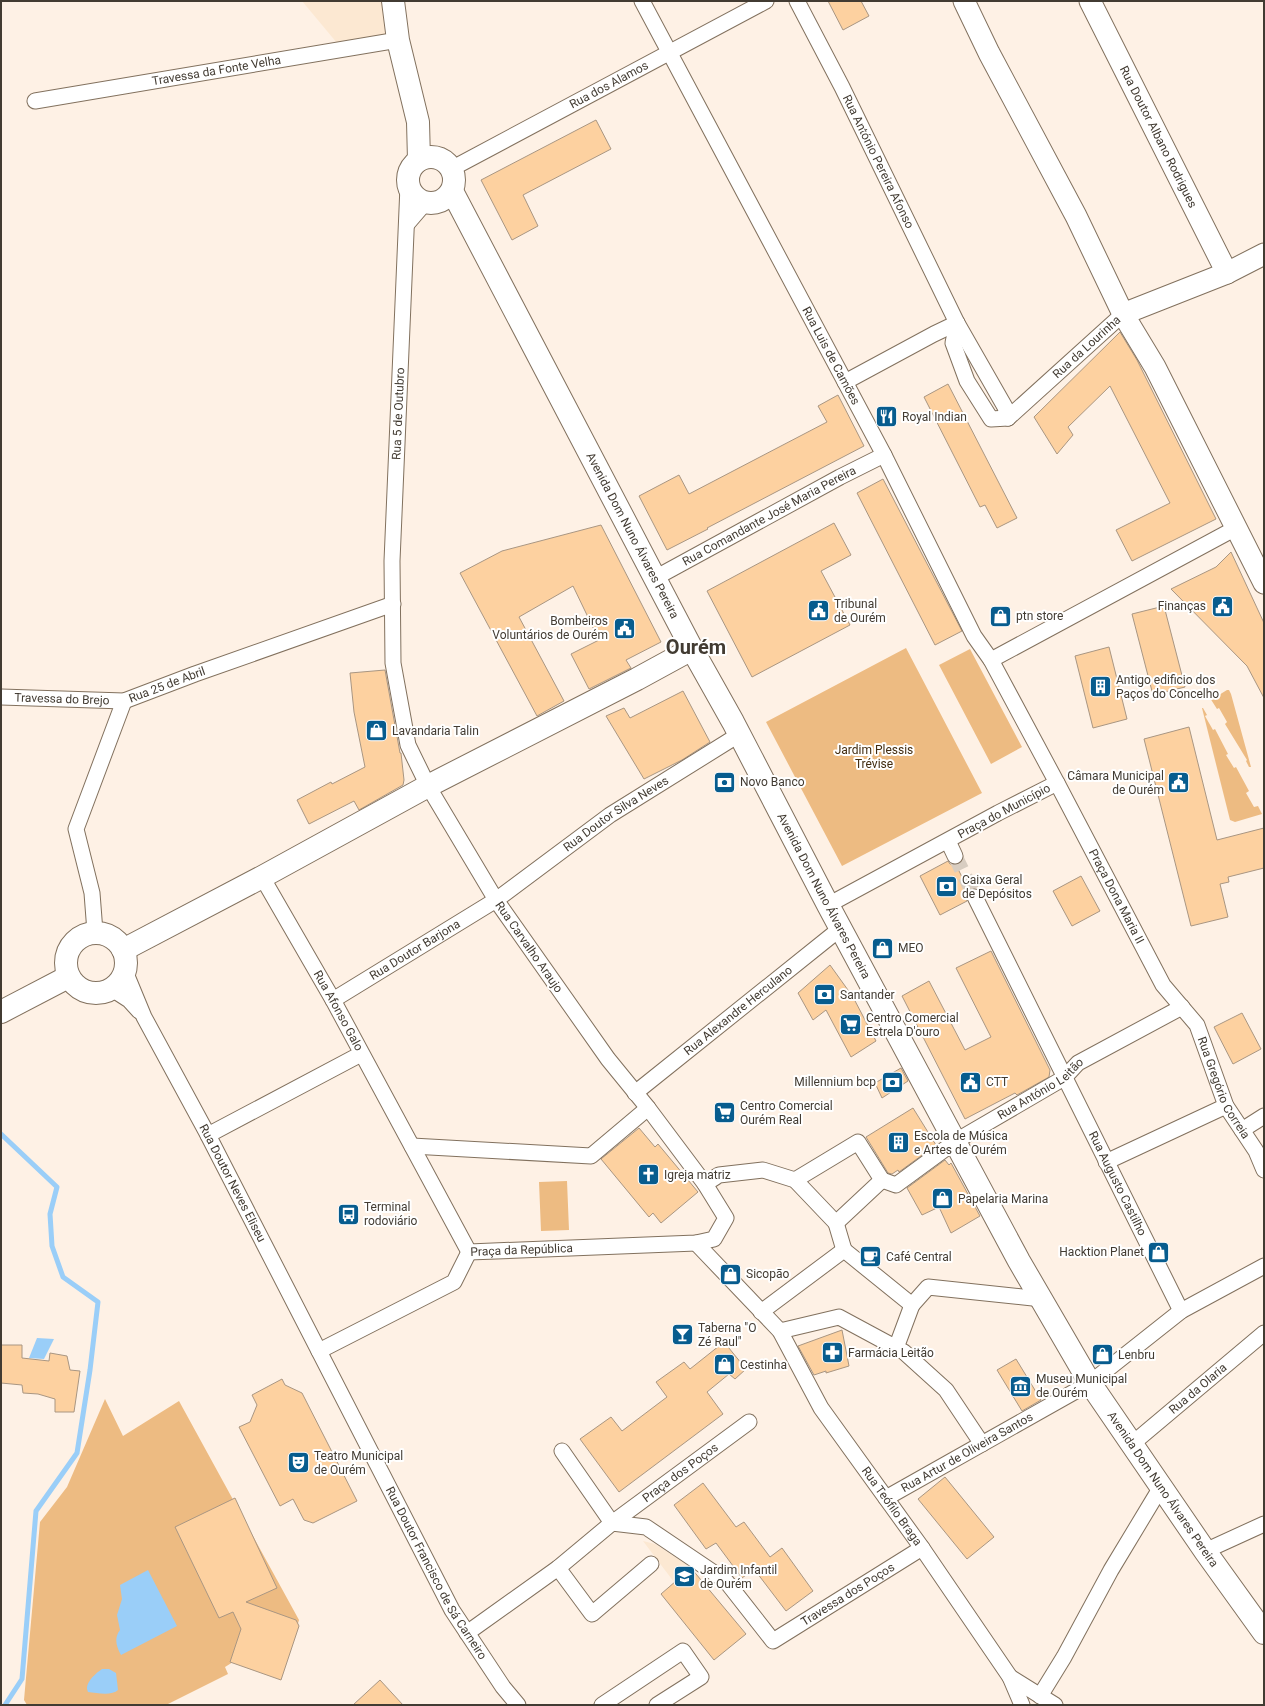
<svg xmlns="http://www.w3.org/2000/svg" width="1265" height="1706" font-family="Roboto,sans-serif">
  <rect width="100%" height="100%" fill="#fef1e5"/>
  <!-- built -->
  <path fill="#fce8d2" d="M 302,1 L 393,1 L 398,40 L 342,49 Z
    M 643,1541 L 655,1544 L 692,1568 L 707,1587 L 689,1602 Z"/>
  <!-- green -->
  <path fill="#edbb82" d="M 906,648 L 982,793 L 842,866 L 766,722 Z
    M 970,649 L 1022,747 L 991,764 L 939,665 Z
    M 1227,690 L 1229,690 L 1231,694 L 1251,767 L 1249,767 L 1246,761 L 1247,760 L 1225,724 L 1227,722 L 1219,708 L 1217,709 L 1210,698 L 1214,698 Z
    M 1202,708 L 1203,708 L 1207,715 L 1205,716 L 1213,730 L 1215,729 L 1228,754 L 1226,755 L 1234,768 L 1236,767 L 1249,791 L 1246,793 L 1254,807 L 1258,806 L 1262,814 L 1235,822 L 1230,820 Z
    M 567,1181 L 569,1230 L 541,1231 L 539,1182 Z
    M 105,1399 L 123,1436 L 179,1401 L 299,1620 L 282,1676 L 233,1662 L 225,1667 L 228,1674 L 166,1705 L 27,1705 L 24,1700 L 40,1522 L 67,1487 Z"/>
  <!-- water -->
  <path fill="#9acef8" d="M 37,1338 L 54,1339 L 44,1359 L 29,1358 Z
    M 148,1570 L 177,1626 L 121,1655 C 116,1646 114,1638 120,1630 L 117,1615 L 122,1599 L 120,1585 Z
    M 102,1669 L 109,1669 L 116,1673 L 118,1690 C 112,1696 97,1693 88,1692 L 87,1689 C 86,1682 96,1673 102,1669 Z"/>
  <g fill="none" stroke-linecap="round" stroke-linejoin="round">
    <!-- stream -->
    <path stroke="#9acef8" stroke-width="5" d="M 1,1134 L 57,1187 L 50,1214 L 52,1246 L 63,1277 L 98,1302 L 90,1370 L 77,1453 L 36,1511 L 22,1679 L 5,1705"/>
  </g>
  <!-- building -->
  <path fill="#fdd1a0" stroke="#a99682" d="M 828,1 L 861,1 L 869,16 L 843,30 Z
    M 596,120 L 611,149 L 523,195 L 538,226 L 512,240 L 481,180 Z
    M 1120,332 L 1137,360 L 1216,519 L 1132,561 L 1116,530 L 1170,503 L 1110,386 L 1068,427 L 1073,435 L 1057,454 L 1034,417 Z
    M 948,384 L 1017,518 L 997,528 L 985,505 L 980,507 L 924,397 Z
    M 838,395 L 864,446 L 707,528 L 708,529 L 667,550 L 639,496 L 679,475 L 689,494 L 827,422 L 818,406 Z
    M 883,479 L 962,631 L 935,645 L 857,493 Z
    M 834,523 L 851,555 L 821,571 L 850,625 L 752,677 L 707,591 Z
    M 601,525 L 661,642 L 626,660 L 631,668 L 589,689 L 571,654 L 599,640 L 573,586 L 519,617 L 564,701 L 537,716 L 460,573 L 502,551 Z
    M 1231,552 L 1264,623 L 1264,698 L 1247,666 L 1171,589 L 1216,567 Z
    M 1164,606 L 1185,687 L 1153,695 L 1132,614 Z
    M 1109,647 L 1127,719 L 1093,728 L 1075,656 Z
    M 385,670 L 400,753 L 401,753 L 404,780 L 403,785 L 359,810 L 354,801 L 309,824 L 297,800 L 331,782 L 332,784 L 365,767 L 354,712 L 350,673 Z
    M 683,691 L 710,742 L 682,760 L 644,779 L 606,716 L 624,708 L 630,718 Z
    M 1189,727 L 1217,840 L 1264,828 L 1264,868 L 1228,877 L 1229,882 L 1220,884 L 1228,917 L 1191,926 L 1144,739 Z
    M 948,861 L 950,864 L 956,865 L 969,891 L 966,896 L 967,901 L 940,915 L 920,876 Z
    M 1081,876 L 1100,911 L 1072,926 L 1053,891 Z
    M 991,951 L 1050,1070 L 1049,1077 L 1017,1095 L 1015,1093 L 965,1119 L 902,996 L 929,981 L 965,1050 L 991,1037 L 956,968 Z
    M 830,965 L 853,997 L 876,1041 L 851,1057 L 826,1010 L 813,1020 L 798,993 Z
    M 1242,1013 L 1261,1049 L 1233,1064 L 1214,1027 Z
    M 901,1068 L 908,1081 L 882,1098 L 875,1083 Z
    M 913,1108 L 936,1145 L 899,1172 L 898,1170 L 892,1174 L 888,1173 L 866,1137 Z
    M 639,1128 L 655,1147 L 658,1144 L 698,1192 L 661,1223 L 653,1213 L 649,1217 L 601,1159 Z
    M 945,1160 L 949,1165 L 951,1163 L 980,1216 L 951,1233 L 939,1207 L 922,1215 L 907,1188 Z
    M 842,1330 L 849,1366 L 826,1373 L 826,1371 L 814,1375 L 798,1346 Z
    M 724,1342 L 746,1369 L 735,1379 L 729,1374 L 707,1392 L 723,1414 L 619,1492 L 580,1439 L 611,1417 L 622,1431 L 667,1397 L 656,1382 L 684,1362 L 690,1369 Z
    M 1,1345 L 22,1345 L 22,1358 L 49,1361 L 50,1353 L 67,1356 L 70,1370 L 80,1371 L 74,1412 L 55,1412 L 55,1399 L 38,1394 L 23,1393 L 22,1385 L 1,1383 Z
    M 1016,1359 L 1041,1400 L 1022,1411 L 997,1370 Z
    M 282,1379 L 285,1385 L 302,1393 L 357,1501 L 313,1523 L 304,1520 L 293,1499 L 280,1506 L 239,1427 L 250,1422 L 257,1405 L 252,1395 Z
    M 945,1477 L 994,1537 L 967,1559 L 918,1499 Z
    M 703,1483 L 736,1527 L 744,1522 L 770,1557 L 782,1548 L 813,1591 L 786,1611 L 754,1569 L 742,1578 L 716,1543 L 706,1549 L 674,1505 Z
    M 235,1498 L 277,1588 L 246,1602 L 296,1620 L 299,1626 L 281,1680 L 230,1662 L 241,1629 L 233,1612 L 219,1618 L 175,1527 Z
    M 691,1568 L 746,1634 L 714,1660 L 661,1594 Z
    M 380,1680 L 403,1705 L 353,1705 Z"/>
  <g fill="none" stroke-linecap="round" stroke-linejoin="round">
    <!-- street-tunnel -->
    <path stroke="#d8cdc1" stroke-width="15" stroke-dasharray="15 8" stroke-linecap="butt" d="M 955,856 L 975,897"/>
    <defs>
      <g id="street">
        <path id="s1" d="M 642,1 L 884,455 L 974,636 L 991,660 L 1057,783 L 998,813 L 828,905"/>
        <path id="s2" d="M 797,1 L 842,87 L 957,323 L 1005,407 L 1008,418"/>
        <path id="s3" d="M 35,101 L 398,40"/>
        <path id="s4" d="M 451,169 L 766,1"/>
        <path d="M 407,224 L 425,203"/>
        <path d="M 957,323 L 953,343 L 967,381 L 991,419 L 1008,418"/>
        <path d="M 845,382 L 934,334 L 957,323"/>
        <path id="s5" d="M 1008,418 L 1123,314"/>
        <path id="s6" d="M 655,578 L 840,477 L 884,455"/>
        <path d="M 991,660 L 1236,528"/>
        <path id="s7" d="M 1,697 L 124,701 L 195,674 L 393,604"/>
        <path id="s8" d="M 1057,783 L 1163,985 L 1197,1025 L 1226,1106 L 1256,1151 L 1264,1170"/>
        <path d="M 948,841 L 955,856"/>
        <path id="s9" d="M 262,877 L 333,1000 L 469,1252 L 696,1243 L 714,1239 L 726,1218 L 705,1184 L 648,1108 L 608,1059 L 496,900 L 428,786 L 408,745 L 393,663 L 392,561 L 408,186"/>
        <path id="s10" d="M 975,897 L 1181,1311"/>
        <path d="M 95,932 L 92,893 L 76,829 L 124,701"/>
        <path id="s11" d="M 125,971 L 144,1017 L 208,1135 L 452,1610 L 503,1687 L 518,1705"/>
        <path d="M 112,989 L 129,1000 L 139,1011"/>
        <path id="s12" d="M 333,1000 L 496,900 L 610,815 L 740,734"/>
        <path id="s13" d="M 635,1093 L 841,928"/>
        <path d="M 1242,1130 L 1264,1116"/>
        <path d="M 208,1135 L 361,1054"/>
        <path d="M 412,1146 L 591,1156 L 648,1108"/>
        <path d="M 1106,1162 L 1226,1106"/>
        <path d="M 795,1180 L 858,1142 L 882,1180"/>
        <path id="s14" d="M 882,1180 L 896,1185 L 956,1141 L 1064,1078 L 1078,1063 L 1182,1007"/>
        <path d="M 705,1184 L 719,1175 L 763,1170 L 795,1180 L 836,1223 L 882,1180"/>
        <path d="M 836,1223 L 844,1250"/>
        <path id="s15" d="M 696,1243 L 780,1331 L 821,1408 L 922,1548 L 1010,1677 L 1022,1705"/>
        <path d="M 912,1305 L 928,1287 L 1042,1299"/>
        <path d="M 761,1312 L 844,1250 L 912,1305 L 896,1348"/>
        <path d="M 780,1331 L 839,1317 L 904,1352 L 946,1390 L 982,1444"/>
        <path d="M 319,1351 L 454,1282 L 469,1252"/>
        <path id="s16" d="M 1132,1444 L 1264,1333"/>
        <path d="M 562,1451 L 612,1523"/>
        <path id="s17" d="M 886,1498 L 1090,1383 L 1181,1311 L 1264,1266"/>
        <path id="s18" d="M 612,1523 L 646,1527 L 726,1581 L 773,1641 L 922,1548"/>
        <path d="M 1205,1551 L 1264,1524"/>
        <path d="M 558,1568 L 592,1614 L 651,1564"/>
        <path id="s19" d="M 467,1633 L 558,1568 L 612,1523 L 749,1422"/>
        <path d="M 1010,1677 L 1055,1705"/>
        <path d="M 1040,1696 L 1064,1657 L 1111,1570 L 1161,1487"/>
        <path d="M 602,1705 L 683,1651 L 701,1677 L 657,1705"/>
      </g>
      <g id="secondary">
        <path d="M 964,1 L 989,53 L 1076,216 L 1123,314 L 1155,367 L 1264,583"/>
        <path id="s20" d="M 1090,1 L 1227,273"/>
        <path d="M 1123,314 L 1227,273 L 1264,254"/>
      </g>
      <g id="primary">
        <path d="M 393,1 L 398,40 L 418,122 L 419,160"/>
        <circle cx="431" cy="180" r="23"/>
        <path id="s21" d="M 452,191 L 692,649 L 733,722 L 828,905 L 1019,1261 L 1090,1383 L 1205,1551 L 1264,1633"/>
        <circle cx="96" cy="963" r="30"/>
        <path d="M 123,950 L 262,877 L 428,786 L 637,679 L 692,649"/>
        <path d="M 1,1012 L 68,977"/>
      </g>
    </defs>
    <!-- street casing -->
    <use href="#street" stroke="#82715e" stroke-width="17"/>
    <!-- secondary casing -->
    <use href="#secondary" stroke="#82715e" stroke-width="23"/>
    <!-- primary casing -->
    <use href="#primary" stroke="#82715e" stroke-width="24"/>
    <!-- street -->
    <use href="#street" stroke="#fff" stroke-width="15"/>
    <!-- secondary -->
    <use href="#secondary" stroke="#fff" stroke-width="21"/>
    <!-- primary -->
    <use href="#primary" stroke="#fff" stroke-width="22"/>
  </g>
  <!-- icons -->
  <defs>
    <symbol id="restaurant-square" viewBox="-11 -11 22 22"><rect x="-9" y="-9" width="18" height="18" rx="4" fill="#075c8e" stroke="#fff"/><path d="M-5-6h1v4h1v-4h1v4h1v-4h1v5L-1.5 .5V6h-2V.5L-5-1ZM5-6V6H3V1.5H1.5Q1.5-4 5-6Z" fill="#fff"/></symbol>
    <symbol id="civic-square" viewBox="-11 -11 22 22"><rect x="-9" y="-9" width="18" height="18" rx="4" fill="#075c8e" stroke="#fff"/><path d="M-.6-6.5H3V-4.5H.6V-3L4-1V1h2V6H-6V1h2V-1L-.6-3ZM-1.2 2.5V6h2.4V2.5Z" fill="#fff"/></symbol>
    <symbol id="shop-square" viewBox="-11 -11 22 22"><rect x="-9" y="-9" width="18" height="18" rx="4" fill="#075c8e" stroke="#fff"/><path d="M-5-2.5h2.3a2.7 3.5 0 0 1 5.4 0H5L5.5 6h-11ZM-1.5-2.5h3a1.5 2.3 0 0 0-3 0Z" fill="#fff"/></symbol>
    <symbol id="building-square" viewBox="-11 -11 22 22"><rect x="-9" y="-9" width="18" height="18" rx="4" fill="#075c8e" stroke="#fff"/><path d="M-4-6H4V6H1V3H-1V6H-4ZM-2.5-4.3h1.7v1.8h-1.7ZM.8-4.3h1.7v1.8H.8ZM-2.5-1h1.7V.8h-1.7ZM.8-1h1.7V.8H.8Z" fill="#fff"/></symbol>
    <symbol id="bank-square" viewBox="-11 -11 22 22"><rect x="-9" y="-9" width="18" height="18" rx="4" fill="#075c8e" stroke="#fff"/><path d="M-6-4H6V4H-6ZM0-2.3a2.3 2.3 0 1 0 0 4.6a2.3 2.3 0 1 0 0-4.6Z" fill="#fff"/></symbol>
    <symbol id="supermarket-square" viewBox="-11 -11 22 22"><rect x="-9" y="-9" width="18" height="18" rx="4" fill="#075c8e" stroke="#fff"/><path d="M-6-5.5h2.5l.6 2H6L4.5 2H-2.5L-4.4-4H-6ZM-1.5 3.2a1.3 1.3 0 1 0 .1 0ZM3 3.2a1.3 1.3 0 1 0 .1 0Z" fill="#fff"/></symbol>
    <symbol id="church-square" viewBox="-11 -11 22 22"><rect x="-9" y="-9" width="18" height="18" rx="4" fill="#075c8e" stroke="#fff"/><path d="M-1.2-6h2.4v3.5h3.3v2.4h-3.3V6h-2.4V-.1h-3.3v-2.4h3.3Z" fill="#fff"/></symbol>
    <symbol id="bus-square" viewBox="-11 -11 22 22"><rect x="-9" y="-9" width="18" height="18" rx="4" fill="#075c8e" stroke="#fff"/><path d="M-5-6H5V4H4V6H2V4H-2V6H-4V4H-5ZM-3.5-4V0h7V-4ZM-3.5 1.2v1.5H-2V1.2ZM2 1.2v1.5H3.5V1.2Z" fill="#fff"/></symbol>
    <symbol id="cafe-square" viewBox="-11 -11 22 22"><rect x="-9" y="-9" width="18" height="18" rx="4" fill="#075c8e" stroke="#fff"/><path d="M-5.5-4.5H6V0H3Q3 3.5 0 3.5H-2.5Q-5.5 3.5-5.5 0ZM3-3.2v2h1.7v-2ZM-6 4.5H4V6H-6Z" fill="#fff"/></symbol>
    <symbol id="bar-square" viewBox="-11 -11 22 22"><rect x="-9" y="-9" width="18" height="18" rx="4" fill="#075c8e" stroke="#fff"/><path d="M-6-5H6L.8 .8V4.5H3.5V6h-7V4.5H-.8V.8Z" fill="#fff"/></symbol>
    <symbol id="pharmacy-square" viewBox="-11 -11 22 22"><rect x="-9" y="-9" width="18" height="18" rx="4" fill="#075c8e" stroke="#fff"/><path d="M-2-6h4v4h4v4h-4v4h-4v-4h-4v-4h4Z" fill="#fff"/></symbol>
    <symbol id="museum-square" viewBox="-11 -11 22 22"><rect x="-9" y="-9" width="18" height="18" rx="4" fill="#075c8e" stroke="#fff"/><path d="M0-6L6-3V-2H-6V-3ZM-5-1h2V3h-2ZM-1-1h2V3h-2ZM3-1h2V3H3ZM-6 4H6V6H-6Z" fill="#fff"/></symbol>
    <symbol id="theatre-square" viewBox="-11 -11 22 22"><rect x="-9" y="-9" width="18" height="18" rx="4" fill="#075c8e" stroke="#fff"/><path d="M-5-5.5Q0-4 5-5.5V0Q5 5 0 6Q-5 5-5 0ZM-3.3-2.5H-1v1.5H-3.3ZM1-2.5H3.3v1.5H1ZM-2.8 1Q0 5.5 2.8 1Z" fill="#fff"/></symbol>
    <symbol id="school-square" viewBox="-11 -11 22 22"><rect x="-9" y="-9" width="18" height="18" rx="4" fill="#075c8e" stroke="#fff"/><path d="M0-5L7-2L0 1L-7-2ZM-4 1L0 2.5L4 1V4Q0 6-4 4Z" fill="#fff"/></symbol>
  </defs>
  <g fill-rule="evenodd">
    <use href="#restaurant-square" x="874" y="404" width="25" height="25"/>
    <use href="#civic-square" x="1210" y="594" width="25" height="25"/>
    <use href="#civic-square" x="806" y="598" width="25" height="25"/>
    <use href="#shop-square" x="988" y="604" width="25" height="25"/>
    <use href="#civic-square" x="612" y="616" width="25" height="25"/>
    <use href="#building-square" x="1088" y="674" width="25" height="25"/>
    <use href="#shop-square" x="364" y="718" width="25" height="25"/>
    <use href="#bank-square" x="712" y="770" width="25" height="25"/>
    <use href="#civic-square" x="1166" y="770" width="25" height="25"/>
    <use href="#bank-square" x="934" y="874" width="25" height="25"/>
    <use href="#shop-square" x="870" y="936" width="25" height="25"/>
    <use href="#bank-square" x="812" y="982" width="25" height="25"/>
    <use href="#supermarket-square" x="838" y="1012" width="25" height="25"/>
    <use href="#bank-square" x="880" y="1070" width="25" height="25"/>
    <use href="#civic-square" x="958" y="1070" width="25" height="25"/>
    <use href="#supermarket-square" x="712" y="1100" width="25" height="25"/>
    <use href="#building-square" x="886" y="1130" width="25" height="25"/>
    <use href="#church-square" x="636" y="1162" width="25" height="25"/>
    <use href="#shop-square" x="930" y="1186" width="25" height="25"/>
    <use href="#bus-square" x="336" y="1202" width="25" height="25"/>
    <use href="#shop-square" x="1146" y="1240" width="25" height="25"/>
    <use href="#cafe-square" x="858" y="1244" width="25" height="25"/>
    <use href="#shop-square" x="718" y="1262" width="25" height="25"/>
    <use href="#bar-square" x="670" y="1322" width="25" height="25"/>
    <use href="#pharmacy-square" x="820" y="1340" width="25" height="25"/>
    <use href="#shop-square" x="1090" y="1342" width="25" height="25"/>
    <use href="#shop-square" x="712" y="1352" width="25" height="25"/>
    <use href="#museum-square" x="1008" y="1374" width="25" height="25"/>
    <use href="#theatre-square" x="286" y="1450" width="25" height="25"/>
    <use href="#school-square" x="672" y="1564" width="25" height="25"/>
  </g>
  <g text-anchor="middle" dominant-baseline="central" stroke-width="4" stroke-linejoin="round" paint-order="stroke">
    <!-- street labels -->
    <g font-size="12" fill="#423b32" stroke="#fff">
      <text stroke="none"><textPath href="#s3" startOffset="184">Travessa da Fonte Velha</textPath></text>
      <text stroke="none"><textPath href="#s4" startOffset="179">Rua dos Alamos</textPath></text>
      <text stroke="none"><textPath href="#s20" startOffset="152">Rua Doutor Albano Rodrigues</textPath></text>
      <text stroke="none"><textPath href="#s2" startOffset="180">Rua António Pereira Afonso</textPath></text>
      <text stroke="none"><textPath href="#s5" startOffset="106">Rua da Lourinha</textPath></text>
      <text stroke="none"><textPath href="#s1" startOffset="402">Rua Luis de Camões</textPath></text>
      <text stroke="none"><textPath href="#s9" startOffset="1602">Rua 5 de Outubro</textPath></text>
      <text stroke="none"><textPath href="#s6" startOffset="130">Rua Comandante José Maria Pereira</textPath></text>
      <text stroke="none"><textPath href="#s21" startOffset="389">Avenida Dom Nuno Álvares Pereira</textPath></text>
      <text stroke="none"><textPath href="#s7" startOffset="169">Rua 25 de Abril</textPath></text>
      <text stroke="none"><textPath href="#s7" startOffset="61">Travessa do Brejo</textPath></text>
      <text transform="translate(1004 811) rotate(-28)">Praça do Município</text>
      <text stroke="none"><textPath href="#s12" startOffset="339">Rua Doutor Silva Neves</textPath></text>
      <text stroke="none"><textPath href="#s21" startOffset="797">Avenida Dom Nuno Álvares Pereira</textPath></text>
      <text stroke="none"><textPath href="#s8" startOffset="128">Praça Dona Maria II</textPath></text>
      <text transform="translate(529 947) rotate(55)">Rua Carvalho Araujo</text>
      <text stroke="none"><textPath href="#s12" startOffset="96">Rua Doutor Barjona</textPath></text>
      <text stroke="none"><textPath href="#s9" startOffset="154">Rua Afonso Galo</textPath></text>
      <text stroke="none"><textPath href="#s13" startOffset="132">Rua Alexandre Herculano</textPath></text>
      <text stroke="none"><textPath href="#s8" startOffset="349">Rua Gregório Correia</textPath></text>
      <text stroke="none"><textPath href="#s14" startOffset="189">Rua António Leitão</textPath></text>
      <text stroke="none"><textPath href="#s11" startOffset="238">Rua Doutor Neves Eliseu</textPath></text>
      <text stroke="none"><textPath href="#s10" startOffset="320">Rua Augusto Castilho</textPath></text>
      <text stroke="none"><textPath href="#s9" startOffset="481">Praça da República</textPath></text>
      <text stroke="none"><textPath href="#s16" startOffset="86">Rua da Olaria</textPath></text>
      <text stroke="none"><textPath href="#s17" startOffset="93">Rua Artur de Oliveira Santos</textPath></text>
      <text stroke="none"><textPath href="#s19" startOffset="267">Praça dos Poços</textPath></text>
      <text stroke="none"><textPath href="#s21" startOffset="1481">Avenida Dom Nuno Álvares Pereira</textPath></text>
      <text stroke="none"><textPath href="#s15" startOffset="330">Rua Teófilo Braga</textPath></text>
      <text stroke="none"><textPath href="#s11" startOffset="678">Rua Doutor Francisco de Sá Carneiro</textPath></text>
      <text stroke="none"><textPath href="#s18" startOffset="295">Travessa dos Poços</textPath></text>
    </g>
    <!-- poi labels -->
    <g font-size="12" fill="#423b32" stroke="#fff" text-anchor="start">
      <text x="902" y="417">Royal Indian</text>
      <text x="834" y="604">Tribunal<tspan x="834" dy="14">de Ourém</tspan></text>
      <text x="1206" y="606" text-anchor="end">Finanças</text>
      <text x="1016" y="616">ptn store</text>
      <text x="608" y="621" text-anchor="end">Bombeiros<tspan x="608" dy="14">Voluntários de Ourém</tspan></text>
      <text x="1116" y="680">Antigo edificio dos<tspan x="1116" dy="14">Paços do Concelho</tspan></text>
      <text x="392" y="731">Lavandaria Talin</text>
      <text x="1164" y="776" text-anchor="end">Câmara Municipal<tspan x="1164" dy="14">de Ourém</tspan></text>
      <text x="740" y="782">Novo Banco</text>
      <text x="962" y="880">Caixa Geral<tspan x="962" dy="14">de Depósitos</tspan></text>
      <text x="898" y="948">MEO</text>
      <text x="840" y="995">Santander</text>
      <text x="866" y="1018">Centro Comercial<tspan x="866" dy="14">Estrela D'ouro</tspan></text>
      <text x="876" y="1082" text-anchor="end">Millennium bcp</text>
      <text x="986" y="1082">CTT</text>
      <text x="740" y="1106">Centro Comercial<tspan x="740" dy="14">Ourém Real</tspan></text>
      <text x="914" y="1136">Escola de Música<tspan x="914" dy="14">e Artes de Ourém</tspan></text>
      <text x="664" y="1175">Igreja matriz</text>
      <text x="958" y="1199">Papelaria Marina</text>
      <text x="364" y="1207">Terminal<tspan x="364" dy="14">rodoviário</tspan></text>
      <text x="1144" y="1252" text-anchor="end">Hacktion Planet</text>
      <text x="886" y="1257">Café Central</text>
      <text x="746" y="1274">Sicopāo</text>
      <text x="698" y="1328">Taberna "O<tspan x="698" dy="14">Zé Raul"</tspan></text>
      <text x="848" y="1353">Farmácia Leitão</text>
      <text x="1118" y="1355">Lenbru</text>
      <text x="740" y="1365">Cestinha</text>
      <text x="1036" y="1379">Museu Municipal<tspan x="1036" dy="14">de Ourém</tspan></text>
      <text x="314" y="1456">Teatro Municipal<tspan x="314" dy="14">de Ourém</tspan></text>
      <text x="700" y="1570">Jardim Infantil<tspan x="700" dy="14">de Ourém</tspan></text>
    </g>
    <!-- park labels -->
    <g font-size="12" fill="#412b0f" stroke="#fff">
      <text x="874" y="750">Jardim Plessis<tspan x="874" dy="14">Trévise</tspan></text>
    </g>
    <!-- town labels -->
    <g font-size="20" font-weight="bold" fill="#423b32" stroke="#fff">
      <text x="696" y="647">Ourém</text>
    </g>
  </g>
  <!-- border -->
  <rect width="1265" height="1706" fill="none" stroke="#423b32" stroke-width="4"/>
</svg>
